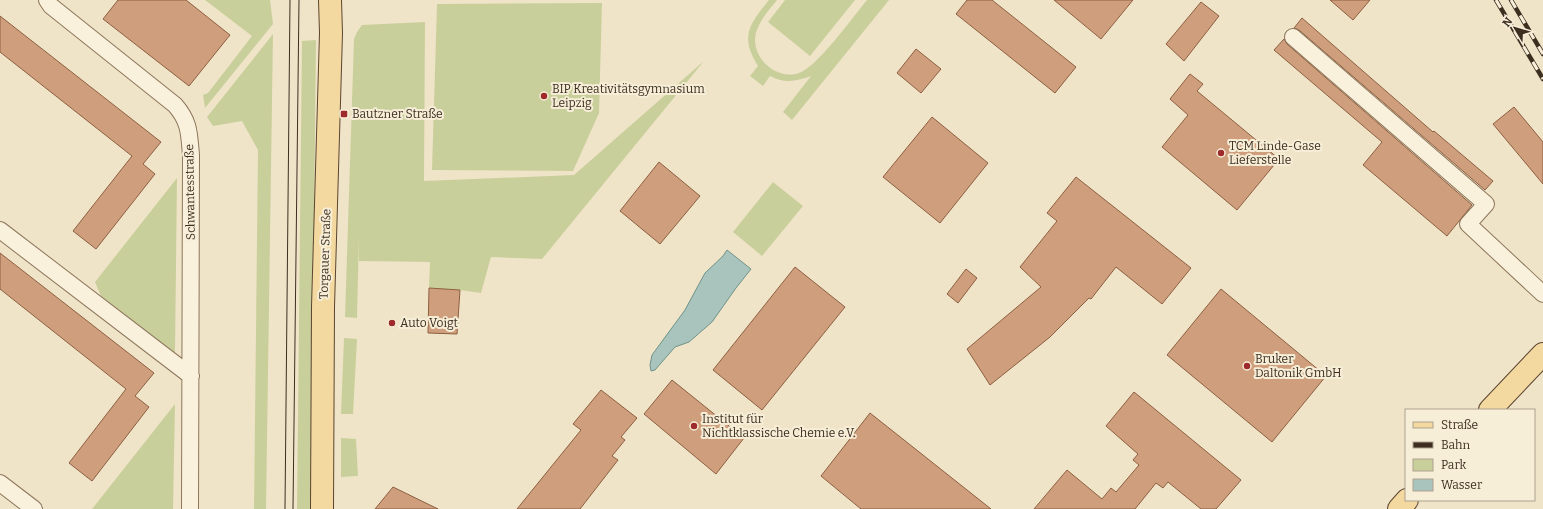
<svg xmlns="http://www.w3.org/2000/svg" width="1543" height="509" font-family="Bitter,serif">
  <rect width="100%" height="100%" fill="#f0e4c8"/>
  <!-- green -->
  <path fill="#c9cf9b" d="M 205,0 L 270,0 L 273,24 L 205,108 L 203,95 L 208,93 L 252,36 Z
    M 769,0 L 777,0 C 769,10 759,21 756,33 C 750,57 776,81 799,73 C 817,67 853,17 867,0 L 889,0 L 792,120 L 783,112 L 811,76 C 797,81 784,84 770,76 L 763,86 L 750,76 L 758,66 C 739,36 750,24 769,0 Z
    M 785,0 L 855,0 L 810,56 L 768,22 Z
    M 602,3 L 599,113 L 573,171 L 432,170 L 437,4 Z
    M 425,22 L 424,181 L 574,175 L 704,61 L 542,259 L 491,257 L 481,293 L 460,290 L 429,288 L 430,262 L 359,261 L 359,238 L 357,318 L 345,317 L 354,39 L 357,32 L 362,25 Z
    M 273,34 L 266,509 L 254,509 L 258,150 L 242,121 L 213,126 L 207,117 Z
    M 316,40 L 311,509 L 297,509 L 302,41 Z
    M 177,178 L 175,352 L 173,352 L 101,296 L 95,282 Z
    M 773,182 L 803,206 L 762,256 L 733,232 Z
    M 344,338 L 357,339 L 353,414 L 341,414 Z
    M 175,404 L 173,509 L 92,509 Z
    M 341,438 L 356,439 L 358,476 L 341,477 Z"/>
  <!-- water -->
  <path fill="#a9c4bc" stroke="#6f938a" d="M 727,250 L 751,269 L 736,288 L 712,322 L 689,342 L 675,347 L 655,370 L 651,371 L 650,365 L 652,355 L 685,310 L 705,273 L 723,256 Z"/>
  <!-- building -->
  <path fill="#cf9f7d" stroke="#8d5f41" d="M 118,0 L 186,0 L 230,35 L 189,86 L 103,19 Z
    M 967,0 L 992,0 L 1076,67 L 1055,93 L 956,14 Z
    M 1054,0 L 1133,0 L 1101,39 Z
    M 1330,0 L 1370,0 L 1353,20 Z
    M 1201,2 L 1219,16 L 1184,61 L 1166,44 Z
    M 0,16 L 161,142 L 143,164 L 155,174 L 96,249 L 73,231 L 132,156 L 0,52 Z
    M 1302,18 L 1433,132 L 1434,131 L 1493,181 L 1485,190 L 1299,30 L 1294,28 Z
    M 1284,39 L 1287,44 L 1472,205 L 1447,236 L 1363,165 L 1382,142 L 1274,50 Z
    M 916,49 L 941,69 L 921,93 L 897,73 Z
    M 1190,74 L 1203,84 L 1197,91 L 1279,159 L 1237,210 L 1162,147 L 1188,115 L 1170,99 Z
    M 1514,107 L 1543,142 L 1543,184 L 1493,124 Z
    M 932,117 L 988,163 L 940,223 L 883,177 Z
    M 659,162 L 700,196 L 660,244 L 620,211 Z
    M 1076,177 L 1191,268 L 1162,304 L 1116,267 L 1091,299 L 1089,298 L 1050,337 L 990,385 L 967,349 L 1041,287 L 1020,267 L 1057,221 L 1047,213 Z
    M 0,253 L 154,373 L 135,396 L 149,407 L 92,481 L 69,463 L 126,389 L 0,289 Z
    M 795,267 L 845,307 L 762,410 L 713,370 Z
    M 966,269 L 977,278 L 958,303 L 947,294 Z
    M 429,288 L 460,290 L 457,334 L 428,333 Z
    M 1221,289 L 1326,376 L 1272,442 L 1167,355 Z
    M 672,380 L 744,438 L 716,474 L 644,414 Z
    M 601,390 L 637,418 L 621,437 L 625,440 L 612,456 L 618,460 L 580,509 L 517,509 L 581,430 L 573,424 Z
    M 1134,392 L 1241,480 L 1216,509 L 1201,509 L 1168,482 L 1163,488 L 1156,483 L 1135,509 L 1034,509 L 1067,470 L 1102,499 L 1111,488 L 1116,492 L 1139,465 L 1133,460 L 1138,454 L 1106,426 Z
    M 870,413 L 991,509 L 861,509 L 821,476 Z
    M 393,487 L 438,509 L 375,509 Z"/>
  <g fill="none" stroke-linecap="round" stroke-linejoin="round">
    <defs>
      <path id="street" d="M 47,0 L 51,6 L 175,105 C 190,122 189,134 191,155 L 190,509
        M 1293,37 L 1486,204 L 1468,224 L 1543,294
        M 0,230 L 191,376
        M 0,483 L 34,509"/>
      <path id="primary" d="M 1490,410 L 1543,354
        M 322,509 L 323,307 L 331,33 L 330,0
        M 1399,509 L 1407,500"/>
    </defs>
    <!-- street casing -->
    <use href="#street" stroke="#8d765c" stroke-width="18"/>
    <!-- primary casing -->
    <use href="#primary" stroke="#5b4430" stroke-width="24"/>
    <!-- street -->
    <use href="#street" stroke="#faf1dc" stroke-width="16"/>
    <!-- primary -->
    <use href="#primary" stroke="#f3d9a0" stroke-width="22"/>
    <!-- tram -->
    <path stroke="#3d2e20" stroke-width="1" d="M 285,509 L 290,0
      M 293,509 L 299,0"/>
    <defs>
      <path id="rail" d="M 1496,0 L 1543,79
        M 1511,0 L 1543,54"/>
    </defs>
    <!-- rail casing -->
    <use href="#rail" stroke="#3d2e20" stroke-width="4.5"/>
    <!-- rail -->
    <use href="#rail" stroke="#f7eed8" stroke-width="3" stroke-dasharray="9" stroke-linecap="butt"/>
  </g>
  <!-- markers -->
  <g fill="#9e2a2b" stroke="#f7eed8" stroke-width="1.5">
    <circle cx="544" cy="96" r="4"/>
    <rect x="340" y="110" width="8" height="8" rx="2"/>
    <circle cx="1221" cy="153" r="4"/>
    <circle cx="392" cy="323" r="4"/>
    <circle cx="1247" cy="366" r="4"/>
    <circle cx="694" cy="426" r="4"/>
  </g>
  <g text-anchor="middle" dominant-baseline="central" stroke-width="4" stroke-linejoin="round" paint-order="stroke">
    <!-- poi labels -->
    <g font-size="12" fill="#3d2e20" stroke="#f7eed8" text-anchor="start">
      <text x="552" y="89">BIP Kreativitätsgymnasium<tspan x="552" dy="14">Leipzig</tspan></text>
      <text x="352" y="114">Bautzner Straße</text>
      <text x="1229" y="146">TCM Linde-Gase<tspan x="1229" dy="14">Lieferstelle</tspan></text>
      <text x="400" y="323">Auto Voigt</text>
      <text x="1255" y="359">Bruker<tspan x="1255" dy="14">Daltonik GmbH</tspan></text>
      <text x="702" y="419">Institut für<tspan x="702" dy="14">Nichtklassische Chemie e.V.</tspan></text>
    </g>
    <!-- street labels -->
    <g font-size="12" fill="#3d2e20" stroke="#f7eed8">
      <text transform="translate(190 192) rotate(-91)">Schwantesstraße</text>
      <text transform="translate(325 254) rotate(-88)">Torgauer Straße</text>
    </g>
  </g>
  <!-- legend -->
  <rect x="1405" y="409" width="130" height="92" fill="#f7eed8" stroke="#ada18e"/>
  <rect x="1413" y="422" width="20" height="6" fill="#f3d9a0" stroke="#ada18e"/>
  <text x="1441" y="429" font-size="12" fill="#3d2e20">Straße</text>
  <rect x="1413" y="442" width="20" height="6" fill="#3d2e20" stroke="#ada18e"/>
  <text x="1441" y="449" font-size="12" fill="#3d2e20">Bahn</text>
  <rect x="1413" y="459" width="20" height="12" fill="#c9cf9b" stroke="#ada18e"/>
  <text x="1441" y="469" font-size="12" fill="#3d2e20">Park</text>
  <rect x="1413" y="479" width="20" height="12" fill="#a9c4bc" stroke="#ada18e"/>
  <text x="1441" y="489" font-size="12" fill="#3d2e20">Wasser</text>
  <!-- north arrow -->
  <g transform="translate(1515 28) rotate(308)" stroke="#f7eed8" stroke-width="3" paint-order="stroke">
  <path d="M0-3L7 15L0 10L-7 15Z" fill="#3d2e20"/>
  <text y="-6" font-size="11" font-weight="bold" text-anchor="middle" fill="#3d2e20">N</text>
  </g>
</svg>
